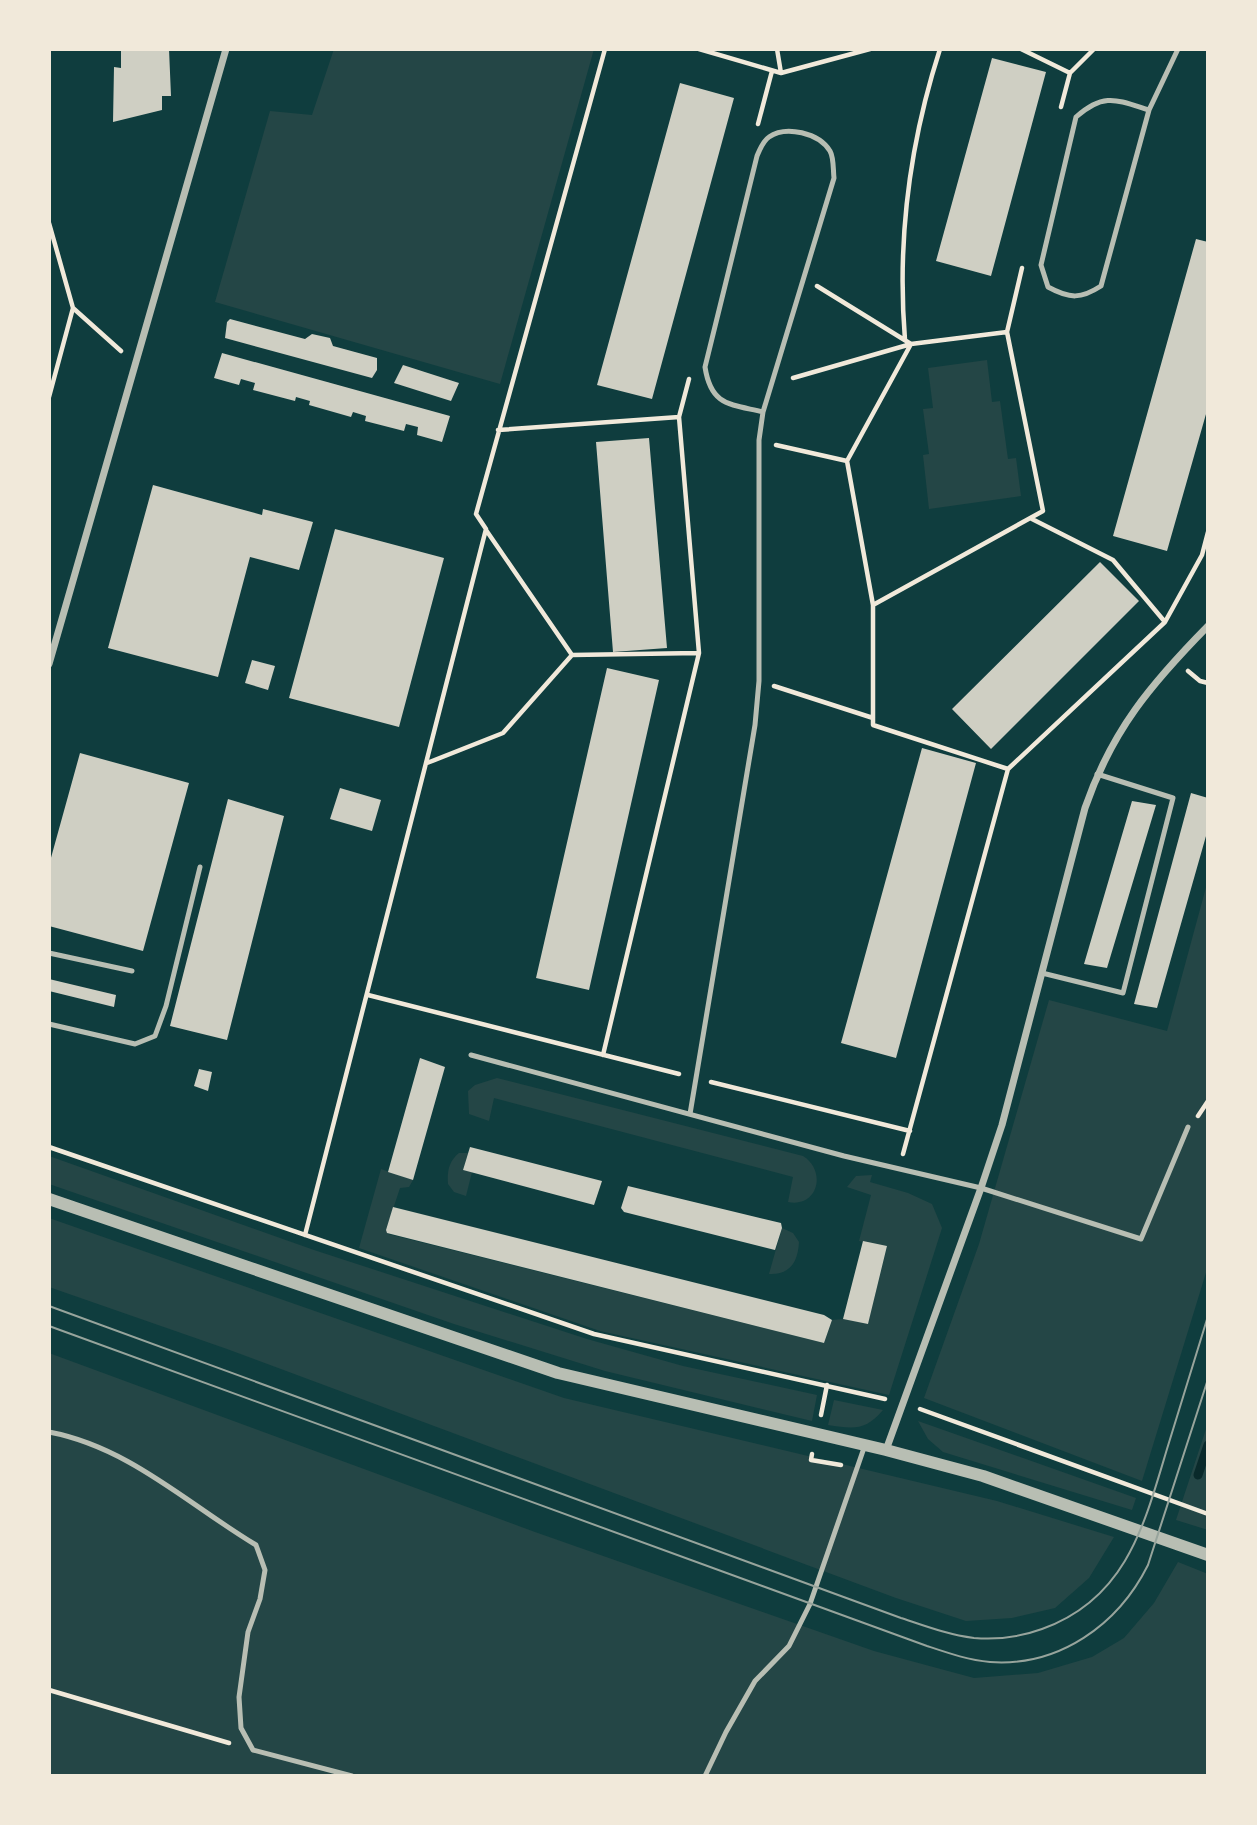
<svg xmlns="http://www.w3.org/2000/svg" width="1257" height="1825" font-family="Roboto,sans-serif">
  <rect width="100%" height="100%" fill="#0f3d3e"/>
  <!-- green -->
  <path fill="#244646" d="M 334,49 L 594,49 L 500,384 L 215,302 L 270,111 L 312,115 Z
    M 987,360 L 992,402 L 1000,401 L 1008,459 L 1016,458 L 1021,496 L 929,509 L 923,455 L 929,454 L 923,409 L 933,408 L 928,368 Z
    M 1208,880 L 1208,1266 L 1142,1481 L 924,1398 L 979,1244 L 1049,1000 L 1167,1031 Z
    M 497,1078 L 803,1156 C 827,1171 818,1208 788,1202 L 793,1177 L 494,1098 L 489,1121 L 469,1114 L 468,1091 L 475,1085 Z
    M 459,1153 L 468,1153 L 463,1170 L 472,1172 L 466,1196 L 454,1192 L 448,1184 C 447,1171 449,1161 459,1153 Z
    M 49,1156 L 314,1250 L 587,1339 L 683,1366 L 817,1395 L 812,1421 L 605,1371 L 454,1324 L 49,1184 Z
    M 381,1169 L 413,1180 L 409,1187 L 400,1188 L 386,1230 L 388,1234 L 824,1343 L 832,1320 L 843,1319 L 868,1323 L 887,1247 L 859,1241 L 871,1195 L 847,1187 L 856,1176 L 872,1175 L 870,1182 L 908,1193 L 932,1204 L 942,1228 L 889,1395 L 600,1331 L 359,1248 Z
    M 49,1218 L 564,1398 L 997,1501 L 1114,1537 L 1089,1578 L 1055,1608 L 1012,1618 L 966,1621 L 896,1598 L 227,1349 L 49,1287 Z
    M 782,1228 L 793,1233 L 799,1242 C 798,1262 790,1275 769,1274 Z
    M 49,1353 L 535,1532 L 874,1651 L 974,1678 L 1038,1673 L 1092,1657 L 1124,1638 L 1154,1603 L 1178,1562 L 1208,1574 L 1208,1776 L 49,1776 Z
    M 834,1400 L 883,1410 C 865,1431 854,1429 828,1425 Z
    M 918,1421 L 1136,1498 L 1132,1510 L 943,1452 L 928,1439 Z
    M 1208,1423 L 1208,1530 L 1176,1520 Z"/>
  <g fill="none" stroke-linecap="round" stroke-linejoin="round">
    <!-- stream -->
    <path stroke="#0a2a2b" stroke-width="9" d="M 1198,1475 L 1208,1445"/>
  </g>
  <!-- building -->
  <path fill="#cfcfc3" d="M 121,49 L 169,49 L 171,96 L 162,96 L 162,110 L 113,122 L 114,67 L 121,68 Z
    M 992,58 L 1046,72 L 991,276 L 936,261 Z
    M 680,83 L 734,98 L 652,399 L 597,385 Z
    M 1196,239 L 1208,242 L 1208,407 L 1167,551 L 1113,536 Z
    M 230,319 L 305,339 L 312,334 L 330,338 L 333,346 L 377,358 L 377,370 L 372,378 L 225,338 L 227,322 Z
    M 222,353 L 450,416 L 442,442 L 417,435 L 418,427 L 406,424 L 404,431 L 365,421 L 366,416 L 353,412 L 351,417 L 309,405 L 310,401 L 296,397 L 295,401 L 253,390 L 255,383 L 241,379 L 239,385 L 214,378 Z
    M 403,365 L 459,383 L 451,401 L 394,383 Z
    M 649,438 L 667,648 L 613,652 L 596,442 Z
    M 153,485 L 262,515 L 263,509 L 313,522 L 299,570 L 250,557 L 218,677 L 108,648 Z
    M 335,529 L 444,558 L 399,727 L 289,698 Z
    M 1100,562 L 1139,601 L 991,749 L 952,709 Z
    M 252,660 L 275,666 L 268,690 L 245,683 Z
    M 607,668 L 659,680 L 589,990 L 536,978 Z
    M 922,748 L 976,763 L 896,1058 L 841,1043 Z
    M 80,753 L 189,783 L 143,951 L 49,926 L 49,865 Z
    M 340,788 L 381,800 L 372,831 L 330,819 Z
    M 1191,793 L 1208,798 L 1208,829 L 1157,1008 L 1134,1004 Z
    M 228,799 L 284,816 L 227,1040 L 170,1026 Z
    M 1132,801 L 1156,805 L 1107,968 L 1084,964 Z
    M 49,979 L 116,995 L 114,1007 L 49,991 Z
    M 420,1058 L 445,1067 L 413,1180 L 388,1172 Z
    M 199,1069 L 212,1072 L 208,1091 L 194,1086 Z
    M 470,1147 L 602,1181 L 594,1205 L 463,1170 Z
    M 628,1186 L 781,1223 L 782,1228 L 775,1250 L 624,1212 L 621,1208 Z
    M 393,1207 L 824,1315 L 832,1320 L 824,1343 L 387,1233 L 386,1230 Z
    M 863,1241 L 887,1246 L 868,1324 L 843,1319 Z"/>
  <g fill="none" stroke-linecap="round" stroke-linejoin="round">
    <!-- path -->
    <path stroke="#f1e9da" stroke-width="4.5" d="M 699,49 L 781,73 L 870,49
      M 777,49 L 781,73
      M 1021,49 L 1070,73
      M 1061,107 L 1070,73 L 1094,49
      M 758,124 L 772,71
      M 49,223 L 73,308 L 121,351
      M 817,286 L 911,344 L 847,461 L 873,605 L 873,725 L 1008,769 L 903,1154
      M 905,340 C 897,242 910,142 940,49
      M 793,378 L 911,344 L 1007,332
      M 49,397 L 73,308
      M 498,430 L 679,417
      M 776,445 L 847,461
      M 1032,519 L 1113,560 L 1165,622
      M 486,530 L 572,655 L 698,653
      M 873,605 L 1043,511 L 1007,332 L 1022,268
      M 1188,671 L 1200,681 L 1208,683
      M 774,686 L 873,718
      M 427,763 L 503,733 L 572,655
      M 1008,769 L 1165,622 L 1202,555 L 1208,532
      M 368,995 L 679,1074
      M 603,1055 L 699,653 L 679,417 L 689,379
      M 711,1082 L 910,1131
      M 1198,1116 L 1208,1101
      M 49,1147 L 594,1334 L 885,1399
      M 305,1235 L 486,529 L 476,514 L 605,49
      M 920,1409 L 1208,1514
      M 821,1415 L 827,1385
      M 812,1454 L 811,1460 L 841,1465
      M 49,1690 L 229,1743"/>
    <!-- service -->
    <path stroke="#b8beb3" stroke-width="5" d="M 1149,110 C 1117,100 1104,92 1076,117 L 1041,265 L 1048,287 C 1070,299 1081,299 1101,286 L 1149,110 L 1178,49
      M 49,953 L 132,971
      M 1042,973 L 1123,993 L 1173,798 L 1097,774
      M 49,1024 L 135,1044 L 155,1036 L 166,1006 L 200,867
      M 471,1055 L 844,1156 L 981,1188 L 1141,1239 L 1188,1127
      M 690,1114 L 755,725 L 759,681 L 759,440 L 763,412 L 834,178 C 833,170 834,158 830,151 C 819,133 786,125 769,137 C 763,141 760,149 757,156 L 705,367 C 711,406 730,404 763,412
      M 49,1432 C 129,1447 189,1505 256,1545 L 265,1570 L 260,1599 L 248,1632 L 239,1697 L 241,1728 L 253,1750 L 352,1776
      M 705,1776 L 726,1732 L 755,1681 L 789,1646 L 810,1604 L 865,1445"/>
    <!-- minor -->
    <path stroke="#b8beb3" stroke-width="7" d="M 49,664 L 226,49
      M 886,1450 L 981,1188 L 1002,1125 L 1085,808 C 1112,730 1151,684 1208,626"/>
    <!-- tertiary -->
    <path stroke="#b8beb3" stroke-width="12" d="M 49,1199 L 558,1373 L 886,1450 L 983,1476 L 1208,1555"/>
    <!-- tram -->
    <path stroke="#97a49c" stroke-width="2" d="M 49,1306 L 901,1618 C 925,1626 949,1635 974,1638 C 997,1640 1020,1637 1042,1629 C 1126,1599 1144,1526 1167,1449 C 1181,1405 1194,1360 1208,1316
      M 49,1326 L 927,1646 C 948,1653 968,1660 990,1662 C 1059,1667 1118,1625 1148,1565 L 1208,1379"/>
  </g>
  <!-- border -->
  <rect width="1257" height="1825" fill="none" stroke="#f1e9da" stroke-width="102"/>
</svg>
